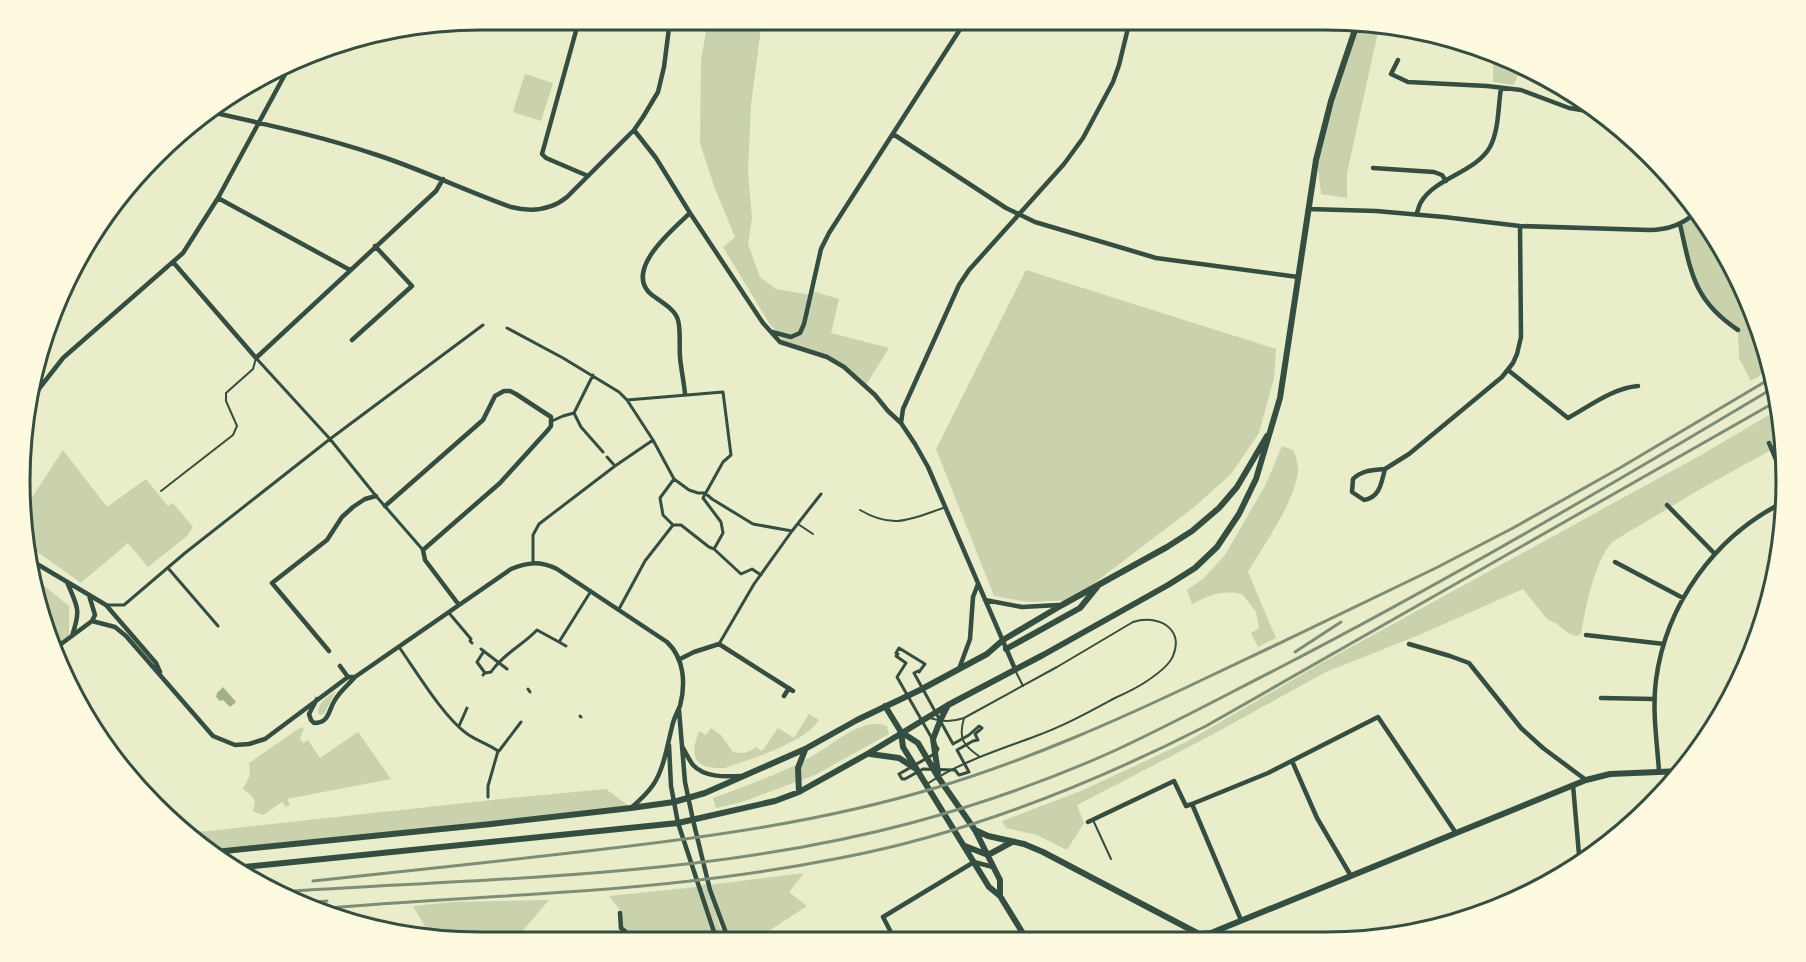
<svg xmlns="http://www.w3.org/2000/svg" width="1806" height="962" font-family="'Roboto Serif',serif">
  <rect width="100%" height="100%" fill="#e9edc9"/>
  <!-- green -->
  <path fill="#cad2ad" d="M 708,20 L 762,20 L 751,105 L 748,172 L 752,218 L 748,244 L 760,277 L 776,289 L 811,295 L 812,291 L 839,299 L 831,333 L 889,348 L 866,385 L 845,366 L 784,343 L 780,337 L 788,338 L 794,336 L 779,335 L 769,323 L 723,247 L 735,237 L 714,186 L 700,143 L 701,60 Z
    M 1358,21 L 1399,28 L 1399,36 L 1378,32 L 1347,173 L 1347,198 L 1321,194 L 1317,160 L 1331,105 Z
    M 1493,55 L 1521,67 L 1514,85 L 1493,82 Z
    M 525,74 L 553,83 L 541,121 L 513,112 Z
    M 1698,211 L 1739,277 L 1771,361 L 1772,368 L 1751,381 L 1739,358 L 1738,330 L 1702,297 L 1691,270 L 1680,224 Z
    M 1026,270 L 1276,349 L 1274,378 L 1259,433 L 1231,474 L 1193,508 L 1072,600 L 1028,602 L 994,596 L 936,449 Z
    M 1779,409 L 1784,443 L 1702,488 L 1612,542 C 1594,563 1586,606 1581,634 L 1575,636 L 1568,633 L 1557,624 L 1547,619 L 1523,589 L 1419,635 L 1326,672 L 1206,738 L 1077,805 L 1084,823 L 1067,850 L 1037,835 L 1006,828 L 1002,821 L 1083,790 L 1186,742 L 1322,663 L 1701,455 Z
    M 1282,446 L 1293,450 C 1296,456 1299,466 1298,473 C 1292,507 1265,542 1248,572 L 1276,638 L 1258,647 L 1251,633 L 1259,628 L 1256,612 L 1242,594 C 1220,590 1211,595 1192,604 L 1187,590 L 1204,578 L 1225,555 L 1265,486 Z
    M 63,450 L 107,507 L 146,479 L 168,506 L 173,503 L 193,527 L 187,536 L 148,567 L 128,543 L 81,583 L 29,546 L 21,514 Z
    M 36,579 L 69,606 L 69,636 L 53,648 Z
    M 336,691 L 324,714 L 320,715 L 318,713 C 318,702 327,697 336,691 Z
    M 809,714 L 819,720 C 803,744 752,758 725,768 C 694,769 689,758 699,731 L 706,735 L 711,728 L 721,735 L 733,752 C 743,754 748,753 756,747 L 762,751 L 778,728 L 794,738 Z
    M 871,724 L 880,724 L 887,726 L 889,734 L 815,775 L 742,802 L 716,808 L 713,798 C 746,786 779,774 811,757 C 831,746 847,729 871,724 Z
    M 301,727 L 304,729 L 300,738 L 303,743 L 308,740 L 320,758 L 358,732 L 391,779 L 287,799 L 290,804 L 286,807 L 282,802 L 263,815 L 253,811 L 255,802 L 251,795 L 243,789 L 250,775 L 249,763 Z
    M 606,789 L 630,807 L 214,851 L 191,832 L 208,831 L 501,799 Z
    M 804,873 L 789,892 L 807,906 L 753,941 L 729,941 L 709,885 Z
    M 707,884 L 720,927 L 727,941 L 639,941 L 623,928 L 622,913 L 609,896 L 696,887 Z
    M 549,900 L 514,941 L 491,936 L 487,941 L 451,942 L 427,937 L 428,932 L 413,906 L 452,902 Z"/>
  <!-- water -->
  <path fill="#a3b18a" d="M 223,687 L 236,702 L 230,707 L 223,700 L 220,701 L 216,697 L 217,693 Z"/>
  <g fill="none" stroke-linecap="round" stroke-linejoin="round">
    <!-- service -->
    <path stroke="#344e41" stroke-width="2" d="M 161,491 L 233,435 L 237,426 L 226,401 L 226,393 L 253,369 L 256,358
      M 860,510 C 894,530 911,519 946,507
      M 798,524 L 813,534
      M 1016,672 L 1023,686
      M 964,718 C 958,739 963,745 980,757
      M 927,784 C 960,762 999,750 1036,736 C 1064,726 1089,712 1115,698 C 1126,693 1137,688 1147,681 C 1156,675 1169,666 1173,656 C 1185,628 1157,614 1133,622 L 1057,667 L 964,718 C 952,722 943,722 930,718
      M 1093,820 L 1111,859"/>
    <!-- pedestrian -->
    <path stroke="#344e41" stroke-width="3" d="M 507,328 L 563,358 L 619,392 L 627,400 L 653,440 L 674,479 L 689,490 L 698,493 L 705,493 L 712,499 L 753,524 L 792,531
      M 256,358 L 330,439 L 376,496 L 423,550
      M 627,400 L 723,392 L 731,455 L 723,462 L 703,498 L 721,522 L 723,533 L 714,549 L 741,574 L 752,569 L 761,575
      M 574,413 L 581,427 L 603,452
      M 552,421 L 563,416 L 574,413 L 593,375
      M 607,457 L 615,466
      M 674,479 L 660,498 L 663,515 L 673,525 L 681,525 L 709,547 L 714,549
      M 533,562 L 533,535 L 539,524 L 615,466 L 653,440
      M 168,568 L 218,626
      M 106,605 L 124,605 L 185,553 L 330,439 L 483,325
      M 619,609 L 645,561 L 673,525
      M 449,613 L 471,639 L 470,641 L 472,643
      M 559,642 L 566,646
      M 719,644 L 754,584 L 792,531 L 821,494
      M 399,647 C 416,671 443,716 466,733 C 475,740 488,744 498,751 L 488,786 L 488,797
      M 899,648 L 925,664 L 919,672 L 918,671 L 914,673 L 953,744 L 969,735 L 979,726 L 982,728 L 975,734 L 978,740 L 973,741 L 957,750 L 969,772 L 959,775 L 955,770 L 923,769 L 905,779 L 902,779 L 899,774 L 936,753 L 938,749 L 897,677 L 906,663 L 896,656 L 898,654 L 896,653 Z
      M 481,649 L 507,669
      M 484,651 L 477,662 L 485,673
      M 483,675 L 485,673 L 491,672 C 503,654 523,645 537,630 L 559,642 L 591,591
      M 528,689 L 530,692
      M 580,716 L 581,717
      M 459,726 L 467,708
      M 499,751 L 521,722"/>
    <!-- minor -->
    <path stroke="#344e41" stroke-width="4.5" d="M 579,20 L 542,154 L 546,158 L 588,176
      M 1398,60 L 1391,74 L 1408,82 L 1487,86 L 1521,90 L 1569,108 L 1600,113
      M 207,111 C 264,124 321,136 377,155 C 423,170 466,191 511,207 C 531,212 550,211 567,197 L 634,130 L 643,117 L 658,92 L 664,67 L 670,20
      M 634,130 L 656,158 L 690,213 L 763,323 L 780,342 L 827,357 L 844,367 L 875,395 L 888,411 L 901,423 L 915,444 L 928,467 L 1015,669
      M 893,134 L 1006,208 L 1035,222 L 1156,258 L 1298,277
      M 1373,168 L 1434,172 L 1442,175 L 1446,181
      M 218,198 L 350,270
      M 1308,209 L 1376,211 L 1444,217 L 1520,226 L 1649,230 C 1669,230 1683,224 1698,211
      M 1416,215 C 1418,211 1419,205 1421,202 C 1436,177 1475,173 1490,147 C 1499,130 1498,107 1501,88
      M 1680,224 C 1691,273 1694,301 1738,330
      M 173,262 L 256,358 L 436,191 L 443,179
      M 772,332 L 791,337 L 800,333 L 804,324 L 821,249 L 829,233 L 966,20
      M 352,340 L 412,286 L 375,246
      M 1508,370 L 1568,418 C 1590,406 1613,388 1638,386
      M 685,394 C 684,382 681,369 680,357 C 679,345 681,331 678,320 C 675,309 660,301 652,295 C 622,271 673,229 690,213
      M 31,399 L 63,358 L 183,253 L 218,198 L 289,67
      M 901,423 L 903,409 L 959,285 L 969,270 L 1064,164 L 1083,138 L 1113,82 L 1119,65 L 1130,20
      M 1769,443 L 1785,481
      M 1385,469 L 1409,454 L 1502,377 L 1513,363 L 1517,354 L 1521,337 L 1520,226
      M 1385,469 C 1381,484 1380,497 1364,500 L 1352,492 L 1353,479 C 1362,470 1373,470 1385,469 Z
      M 1667,505 L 1715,554
      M 385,506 L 483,420 L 495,396 L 504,391 L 510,391 L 516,394 L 551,417 L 551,426 L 548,430 L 500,483 L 423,550 L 425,560 L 459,605
      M 32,561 L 106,605 L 156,663 L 160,672
      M 1615,562 L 1683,598
      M 67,582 C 78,608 81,609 72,636
      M 89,595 L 95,615 L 92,621
      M 985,600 L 1022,607 L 1059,605
      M 92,621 L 115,627 L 126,636 L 213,736 L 235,745 L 249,744 L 265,739 L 348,677 L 355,677
      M 1586,635 L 1664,644
      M 1409,644 L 1450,656 L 1469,663 L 1521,728 L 1543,748 L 1586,780
      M 53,650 L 92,621
      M 329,651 L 272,583 L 327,540 L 342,517 L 353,507 L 365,499 L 376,496
      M 680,659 L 694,652 L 719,644 L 793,691
      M 340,666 L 348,677
      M 959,669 L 970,639 L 973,597 L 978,584
      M 784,696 L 789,688
      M 1601,698 L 1654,699
      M 317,699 L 309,714 L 311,720 L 314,723 C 330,723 328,710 335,700 C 340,691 349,684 355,677 L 511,569 C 528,562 540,561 557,569 L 667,642 C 684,658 686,683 680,706 C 677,713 673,720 672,727 C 667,746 664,769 653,785 C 647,794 639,801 631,808
      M 679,710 L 685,782 L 693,820 L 710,890 L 729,941
      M 669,745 L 671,786 L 678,823 L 717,941
      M 683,748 C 686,753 689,760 693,765 C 704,777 724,777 740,776
      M 1292,761 L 1317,818 L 1351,876
      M 1659,771 C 1657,742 1652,710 1656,680 C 1666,604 1715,536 1784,502
      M 1573,785 L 1580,866
      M 1192,804 L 1268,773 L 1378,717 L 1456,833
      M 1088,822 L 1174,781 L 1186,806 L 1192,804 L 1241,920
      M 620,913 L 621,928 L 637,941
      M 1418,931 L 1420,928
      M 895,940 L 883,917 L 974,862 L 993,867"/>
    <!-- secondary -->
    <path stroke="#344e41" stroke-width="6" d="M 1006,649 L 1080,608 L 1097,587
      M 885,706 L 901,732 L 903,747 L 989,887 L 1000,896 L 1027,940
      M 901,732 L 918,743 L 938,777 L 975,830 L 1000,880 L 1000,896
      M 870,754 L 899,758 L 916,769
      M 938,773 L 933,739 L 940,721 L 948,705
      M 799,792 L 798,768 L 805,750
      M 975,830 L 988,836 L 1024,844 L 1043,852 L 1199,934 L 1211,933 L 1586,780 L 1610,774 L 1682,771
      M 965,846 L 988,855
      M 215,852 L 491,824 L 631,808 L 674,802 L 705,793 L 805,749 L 857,720 L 920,690 L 987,654 L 1003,640 L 1062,605 L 1167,547 L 1192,531 L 1219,508 L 1237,487 L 1267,436
      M 988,855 L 1012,842
      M 235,868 L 678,823 L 775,801 L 799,792 L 869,753 L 948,705 L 1043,655 L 1168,585 L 1195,568 L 1217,547 L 1239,514 L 1256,479 L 1280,398 L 1316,160 L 1331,101 L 1358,21"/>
    <!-- rail -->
    <path stroke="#7c8e77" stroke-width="3" d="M 1432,570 L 1513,528 L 1618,469 L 1773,377
      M 1295,652 L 1341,622
      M 313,881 C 407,871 502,861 596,850 C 710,837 825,821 935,788 C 1028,760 1116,721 1204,679 C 1283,642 1361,604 1440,566
      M 277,892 C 488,878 705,878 911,823 C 981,804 1050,780 1116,750 C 1170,725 1222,697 1275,670 C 1445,582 1611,485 1775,387
      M 303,903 L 327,901
      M 318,909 C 401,901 483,898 566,892 C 658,886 749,876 840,858 C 968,834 1090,785 1206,726 L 1777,401"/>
  </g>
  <!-- crop -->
  <path d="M0 0H1806V962H0ZM481 30H1325A451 451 0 0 1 1776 481V481A451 451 0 0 1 1325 932H481A451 451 0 0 1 30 481V481A451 451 0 0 1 481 30Z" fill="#fefae0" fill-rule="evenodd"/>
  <path fill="none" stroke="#344e41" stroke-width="3" d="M481 30H1325A451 451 0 0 1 1776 481V481A451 451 0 0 1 1325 932H481A451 451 0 0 1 30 481V481A451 451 0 0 1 481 30Z"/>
</svg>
